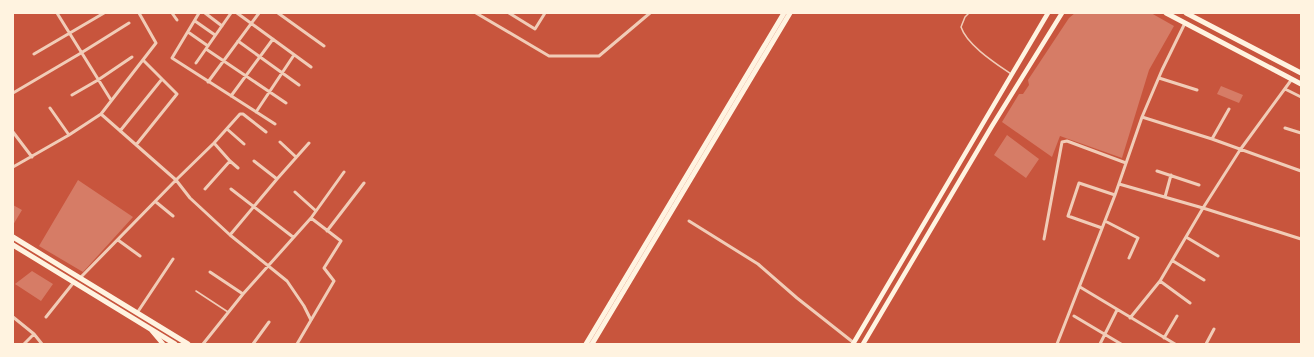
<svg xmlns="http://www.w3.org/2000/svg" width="1314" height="357" font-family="'Asap Condensed',sans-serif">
  <rect width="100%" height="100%" fill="#c8553d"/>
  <!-- building -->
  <path fill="#d67c66" d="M 1075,13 L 1151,13 L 1174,26 L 1149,70 L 1122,158 L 1060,136 L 1052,157 L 1002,122 L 1019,94 L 1023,94 L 1029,85 L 1028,80 L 1069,18 Z
    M 1221,86 L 1243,95 L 1239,103 L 1217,94 Z
    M 1007,135 L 1039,159 L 1026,178 L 994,155 Z
    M 78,180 L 133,217 L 83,272 L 39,246 Z
    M 13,205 L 22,210 L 13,225 Z
    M 32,271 L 53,284 L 41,301 L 15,284 Z"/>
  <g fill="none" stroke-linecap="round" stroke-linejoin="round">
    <!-- service -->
    <path stroke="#f1ccb7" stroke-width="1.5" d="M 969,13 L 965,17 L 961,27 C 967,45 995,63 1011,74
      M 196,291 L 228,312"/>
    <!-- minor -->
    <path stroke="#f1ccb7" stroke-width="3" d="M 57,13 L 111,100
      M 172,13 L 177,20
      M 199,13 L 172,58 L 275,124
      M 205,13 L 222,26
      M 237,13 L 311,67
      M 278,13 L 324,46
      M 476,13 L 549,56 L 599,56 L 650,13
      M 509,13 L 535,29 L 545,13
      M 195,21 L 215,35
      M 188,32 L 208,46
      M 238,41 L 299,85
      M 206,49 L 286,103
      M 34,54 L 104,13
      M 196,63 L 231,13
      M 1159,78 L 1197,90
      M 208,82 L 259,13
      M 1285,89 L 1301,97
      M 13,93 L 81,53 L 129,23
      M 72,95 L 98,80 L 132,57
      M 231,96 L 273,39
      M 50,108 L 69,135
      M 256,112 L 294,55
      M 101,114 L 176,180 L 190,198 L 230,235 L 287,281 L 304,306 L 311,320
      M 1142,117 L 1212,139 L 1301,171
      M 1285,128 L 1301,133
      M 227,129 L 244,144
      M 120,131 L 162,79
      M 13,132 L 32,157
      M 1212,139 L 1229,109
      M 280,142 L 296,157
      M 214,143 L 230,161 L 238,168
      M 136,145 L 177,94 L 143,60
      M 254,161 L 277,179
      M 13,167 L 69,135 L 101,114 L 156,43 L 139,13
      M 1157,171 L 1199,185
      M 1119,184 L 1203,208 L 1301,239
      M 205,189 L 230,161
      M 231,189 L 293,237
      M 295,192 L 316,211
      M 1165,197 L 1171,175
      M 156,202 L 173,216
      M 689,221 L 758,264 L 797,298 L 854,343
      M 1105,221 L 1138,238 L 1129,258
      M 1102,228 L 1068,216 L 1079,183 L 1115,195
      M 327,231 L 364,183
      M 230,235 L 277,179 L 309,143
      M 1186,237 L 1218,256
      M 1044,239 L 1062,142 L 1067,141 L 1126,163
      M 118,240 L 140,256
      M 1173,261 L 1204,280
      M 210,272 L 243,294
      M 80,278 L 176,180 L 214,143 L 240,114 L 243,114 L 266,132
      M 1160,281 L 1190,303
      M 1080,287 L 1175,344
      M 137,313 L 173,259
      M 1074,316 L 1121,344
      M 13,317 L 34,334 L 42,344
      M 46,317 L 74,282
      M 1130,318 L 1160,281 L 1203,208 L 1240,150 L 1292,79
      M 1164,338 L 1177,316
      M 24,344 L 34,334
      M 203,344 L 243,294 L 311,218 L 344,172
      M 253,344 L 269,322
      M 297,344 L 334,281 L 324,268 L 341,241 L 311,218
      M 1057,344 L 1115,195 L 1142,117 L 1162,70 L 1185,23
      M 1100,344 L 1117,310
      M 1206,344 L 1214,329"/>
    <!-- secondary -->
    <path stroke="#fff3e0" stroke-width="4.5" d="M 152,331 L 163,344
      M 853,344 L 1048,13
      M 863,344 L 992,126 L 1062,13"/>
    <!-- primary -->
    <path stroke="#fff3e0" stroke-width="5" d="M 1166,13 L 1301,84
      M 1186,13 L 1301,73
      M 13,237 L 188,344
      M 13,245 L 175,344
      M 586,344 L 784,13
      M 592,344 L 790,13"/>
  </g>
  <!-- border -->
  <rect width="1314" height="357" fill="none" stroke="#fff3e0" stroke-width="28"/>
</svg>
